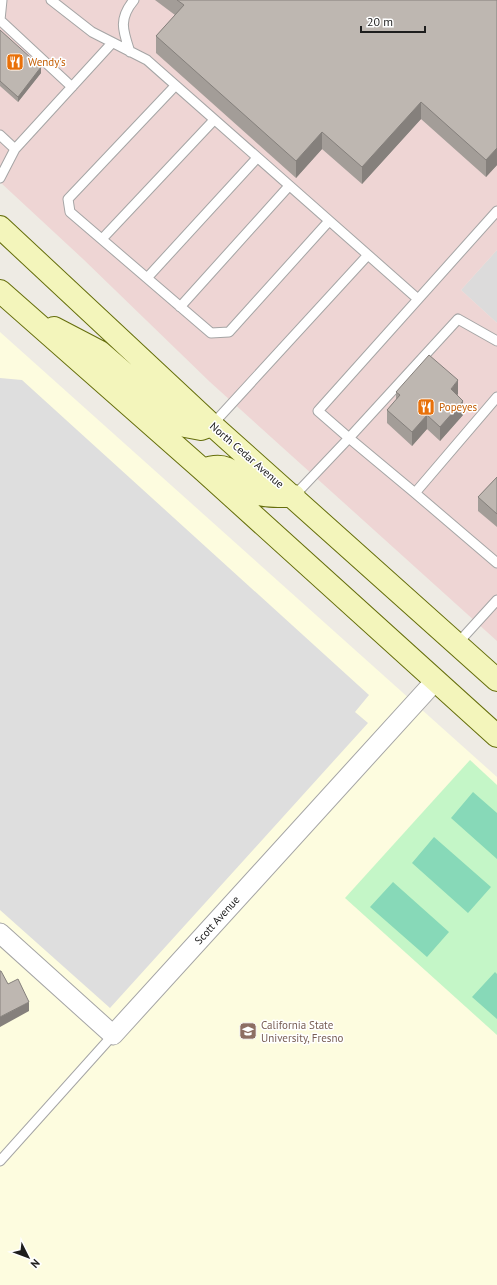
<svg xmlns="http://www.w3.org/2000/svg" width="497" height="1285" font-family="'PT Sans',sans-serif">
  <rect width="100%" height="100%" fill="#eeebe4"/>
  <!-- residential -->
  <path fill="#dcdbdb" d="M 497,250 L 497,323 L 461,290 Z"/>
  <!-- commercial -->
  <path fill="#eed5d4" d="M 0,0 L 497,0 L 497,250 L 461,290 L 497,323 L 497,641 L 210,382 L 83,259 L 0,182 Z"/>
  <!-- education -->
  <path fill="#fdfcdf" d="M 0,332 L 497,777 L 497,1285 L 0,1285 Z"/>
  <!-- park -->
  <path fill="#c4f6c7" d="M 470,760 L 497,785 L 497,1035 L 345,898 Z"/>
  <!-- pitch -->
  <path fill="#87d9b8" d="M 473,792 L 497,813 L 497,859 L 451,818 Z
    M 434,837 L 491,887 L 468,913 L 412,863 Z
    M 393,882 L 449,932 L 427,957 L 370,907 Z
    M 495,972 L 497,974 L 497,1019 L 472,997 Z"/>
  <!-- parking -->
  <path fill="#dedede" d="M 0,378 L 22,380 L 369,695 L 355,712 L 368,723 L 110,1008 L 0,910 Z"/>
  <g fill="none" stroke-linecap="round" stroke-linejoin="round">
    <defs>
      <path id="lane" d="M 2,0 L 0,20 L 72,87
        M 51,0 L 92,32 L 147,60 L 418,299
        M 130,52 C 123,31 118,19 134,0
        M 175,86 L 68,199 L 70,212 L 211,333 L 229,332 L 329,221
        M 0,135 L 15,149 L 0,178
        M 15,149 L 112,43
        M 102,239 L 214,120
        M 147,278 L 257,158
        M 180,307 L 289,186
        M 497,341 L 458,319 L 349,438 L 415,493 L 497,397
        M 212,425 L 367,256
        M 415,493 L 497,563
        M 294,496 L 349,438 L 318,411 L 497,211
        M 457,644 L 497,600
        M 0,1161 L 113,1035"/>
      <path id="street" d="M 0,933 L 113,1035 L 436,680"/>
      <path id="secondary" d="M 0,227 L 212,425 L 497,680
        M 0,291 L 203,470 L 497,736
        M 54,328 L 100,352 L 185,426 L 201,429 L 212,425
        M 203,470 C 233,458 238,482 259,494 C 266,497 286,496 294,496"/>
    </defs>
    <!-- lane casing -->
    <use href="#lane" stroke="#a5a5a5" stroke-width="11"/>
    <!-- street casing -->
    <use href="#street" stroke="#a5a5a5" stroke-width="21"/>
    <!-- secondary casing -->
    <use href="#secondary" stroke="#656e0b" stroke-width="24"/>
    <!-- lane -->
    <use href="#lane" stroke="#fff" stroke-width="9"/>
    <!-- street -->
    <use href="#street" stroke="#fff" stroke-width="19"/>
    <!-- secondary -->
    <use href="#secondary" stroke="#f3f5bb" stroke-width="22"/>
  </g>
  <!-- wall -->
  <path fill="#a39d98" d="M 155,0 L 497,0 L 497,165 L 486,177 L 421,119 L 362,184 L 322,149 L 296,178 L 156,53 L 156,36 L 175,15 Z
    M 0,30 L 41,73 L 18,102 L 0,86 Z
    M 396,392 L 458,394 L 457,395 L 463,415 L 440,441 L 427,429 L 412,446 L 387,423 L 387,410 L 396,400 Z
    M 497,477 L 497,527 L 478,511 L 478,497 Z"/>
  <!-- shaded-wall -->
  <path fill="#85807c" d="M 41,67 L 41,73 L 18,102 L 18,97 Z
    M 421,102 L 421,119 L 362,184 L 362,167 Z
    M 322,132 L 322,149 L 296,178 L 296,161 Z
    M 497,148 L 497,165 L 486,177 L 486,160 Z
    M 458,380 L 458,394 L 451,403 L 451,389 Z
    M 463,401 L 463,415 L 440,441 L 440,427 Z
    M 427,415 L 427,429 L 412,446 L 412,432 Z
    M 29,1002 L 29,1011 L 0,1027 L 0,1017 Z"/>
  <!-- building -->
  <path fill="#beb7b1" stroke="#85807c" d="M 177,0 L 497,0 L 497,148 L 486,160 L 421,102 L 362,167 L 322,132 L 296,161 L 156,36 L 184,5 Z
    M 0,30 L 41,67 L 18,97 L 0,81 Z
    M 429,355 L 458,380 L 451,389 L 463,401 L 440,427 L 427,415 L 412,432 L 387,410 L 400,395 L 396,392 Z
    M 497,477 L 497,514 L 478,497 Z
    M 0,971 L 1,971 L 8,984 L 18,979 L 29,1002 L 0,1017 Z"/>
  <!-- icons -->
  <defs>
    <symbol id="restaurant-square" viewBox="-11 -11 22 22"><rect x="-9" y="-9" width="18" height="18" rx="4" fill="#e8710a" stroke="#fff"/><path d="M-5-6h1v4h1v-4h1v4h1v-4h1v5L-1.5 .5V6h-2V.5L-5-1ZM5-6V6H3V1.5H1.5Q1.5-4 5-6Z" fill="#fff"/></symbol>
    <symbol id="university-square" viewBox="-11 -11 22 22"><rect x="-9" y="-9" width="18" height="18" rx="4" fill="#8d6e63" stroke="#fff"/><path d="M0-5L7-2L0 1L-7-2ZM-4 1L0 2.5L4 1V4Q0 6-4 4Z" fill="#fff"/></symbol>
  </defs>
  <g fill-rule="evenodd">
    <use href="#restaurant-square" x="5" y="52" width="20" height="20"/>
    <use href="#restaurant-square" x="416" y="397" width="20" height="20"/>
    <use href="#university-square" x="238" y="1021" width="20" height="20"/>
  </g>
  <g text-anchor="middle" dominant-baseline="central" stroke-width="3" stroke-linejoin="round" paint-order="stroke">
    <!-- food labels -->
    <g font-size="11" fill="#c56008" stroke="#fff" text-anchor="start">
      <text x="28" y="62">Wendy's</text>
      <text x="439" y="407">Popeyes</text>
    </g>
    <!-- street labels -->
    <g font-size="11" fill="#1e1e1e" stroke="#fff">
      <text transform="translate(247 455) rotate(41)">North Cedar Avenue</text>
      <text transform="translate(217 920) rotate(-48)">Scott Avenue</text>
    </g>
    <!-- education labels -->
    <g font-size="11" fill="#785e54" stroke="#fff" text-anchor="start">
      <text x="261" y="1025">California State<tspan x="261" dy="13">University, Fresno</tspan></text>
    </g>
  </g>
  <!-- north arrow -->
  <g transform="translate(28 1257) rotate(132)" stroke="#ffffff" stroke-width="3" paint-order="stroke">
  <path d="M0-3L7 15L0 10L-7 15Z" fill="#1e1e1e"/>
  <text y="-6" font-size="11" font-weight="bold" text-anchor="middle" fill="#1e1e1e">N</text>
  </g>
  <!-- scale -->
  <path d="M361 26v6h64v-6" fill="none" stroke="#1e1e1e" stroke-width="2"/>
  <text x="367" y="26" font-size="12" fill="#1e1e1e" stroke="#ffffff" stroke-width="3" paint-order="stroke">20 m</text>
</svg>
